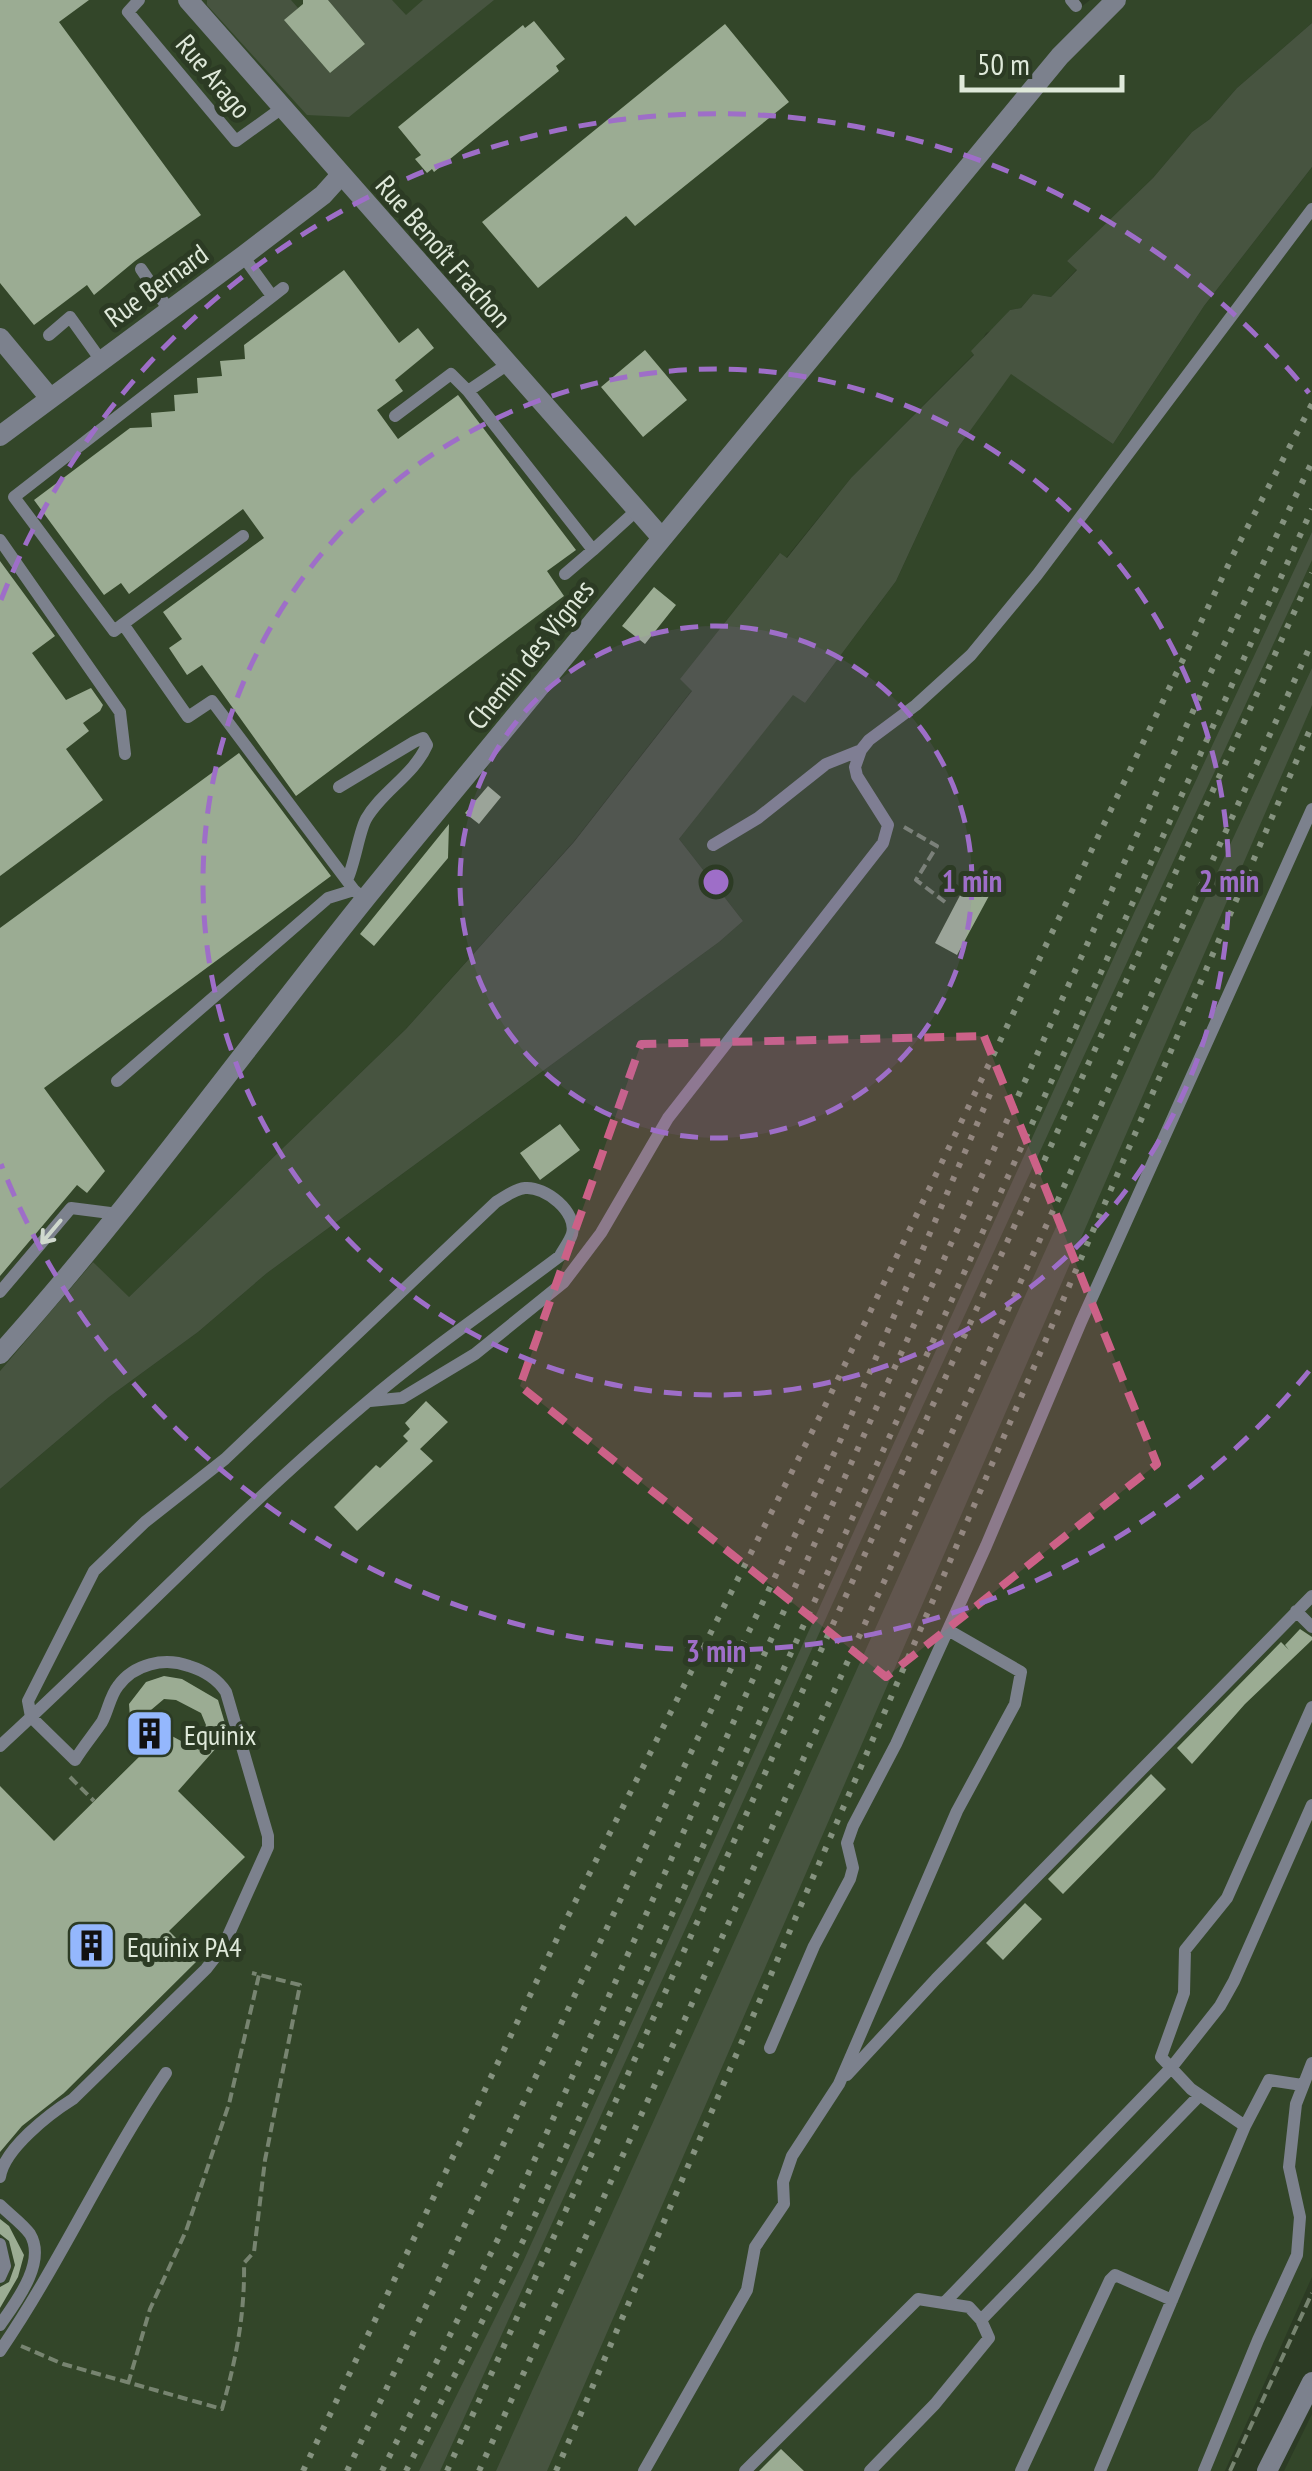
<svg xmlns="http://www.w3.org/2000/svg" width="1312" height="2471" font-family="'PT Sans Narrow',sans-serif">
  <rect width="100%" height="100%" fill="#2c3b24"/>
  <!-- built -->
  <path fill="#334629" d="M 0,0 L 1066,0 L 1076,11 L 1090,0 L 1312,0 L 1312,23 L 1237,88 L 1210,119 L 1192,132 L 1153,178 L 1067,261 L 1077,269 L 1051,297 L 1033,294 L 1021,308 L 1010,310 L 997,328 L 986,333 L 974,354 L 851,478 L 786,558 L 779,554 L 681,678 L 692,690 L 574,841 L 406,1029 L 128,1298 L 93,1262 L 0,1371 Z
    M 1312,167 L 1312,2277 L 1225,2471 L 0,2471 L 0,1489 L 109,1397 L 198,1332 L 267,1273 L 719,942 L 743,921 L 679,839 L 793,694 L 805,703 L 896,581 L 957,449 L 1011,373 L 1113,444 L 1204,306 Z
    M 1312,2414 L 1312,2471 L 1284,2471 Z"/>
  <!-- green -->
  <path fill="#475440" d="M 207,0 L 291,0 L 298,8 L 285,21 L 330,73 L 365,44 L 328,0 L 392,0 L 406,15 L 423,0 L 494,0 L 349,117 L 307,115 L 207,5 Z
    M 1312,23 L 1312,167 L 1204,306 L 1113,444 L 1011,374 L 957,449 L 896,581 L 805,703 L 793,695 L 679,839 L 743,921 L 719,942 L 267,1273 L 198,1332 L 109,1397 L 0,1489 L 0,1371 L 93,1262 L 129,1297 L 406,1029 L 574,842 L 692,691 L 680,679 L 780,553 L 787,558 L 851,478 L 974,355 L 971,351 L 1010,310 L 1021,308 L 1033,294 L 1051,297 L 1077,270 L 1067,261 L 1153,178 L 1192,132 L 1210,119 L 1237,88 Z
    M 1312,532 L 1312,560 L 869,1523 L 440,2471 L 419,2471 L 523,2262 L 1134,913 Z
    M 1312,668 L 1312,705 L 547,2471 L 496,2471 L 1165,985 Z"/>
  <!-- building -->
  <path fill="#9bac93" fill-rule="evenodd" d="M 0,0 L 89,0 L 59,22 L 201,215 L 135,261 L 94,295 L 87,285 L 34,325 L 0,283 Z
    M 303,0 L 328,0 L 365,44 L 330,73 L 284,20 L 303,4 Z
    M 534,21 L 565,59 L 556,66 L 559,71 L 434,172 L 432,169 L 427,173 L 415,159 L 421,155 L 398,127 L 523,25 L 525,28 Z
    M 725,24 L 789,102 L 635,226 L 626,216 L 538,288 L 482,222 Z
    M 344,270 L 399,343 L 418,328 L 434,348 L 395,380 L 403,391 L 377,410 L 398,439 L 458,395 L 576,550 L 547,571 L 564,596 L 296,796 L 202,665 L 187,675 L 169,648 L 182,639 L 163,612 L 264,538 L 243,509 L 129,594 L 121,583 L 104,595 L 34,500 L 130,428 L 152,427 L 151,413 L 175,411 L 174,395 L 198,393 L 197,378 L 222,376 L 220,361 L 245,359 L 244,345 Z
    M 645,350 L 687,400 L 643,437 L 601,387 Z
    M 0,561 L 55,636 L 32,653 L 66,700 L 91,688 L 103,705 L 100,711 L 83,723 L 89,731 L 66,749 L 103,800 L 0,876 Z
    M 654,587 L 676,605 L 645,644 L 622,626 Z
    M 239,753 L 331,876 L 44,1088 L 105,1171 L 87,1193 L 77,1185 L 0,1276 L 0,928 Z
    M 488,786 L 501,797 L 479,824 L 465,813 Z
    M 449,824 L 448,858 L 374,946 L 360,934 Z
    M 967,882 L 990,894 L 957,955 L 935,943 Z
    M 560,1124 L 580,1150 L 540,1180 L 520,1153 Z
    M 426,1401 L 448,1422 L 420,1449 L 433,1461 L 357,1531 L 334,1507 L 376,1465 L 380,1468 L 408,1441 L 403,1436 L 410,1429 L 405,1423 Z
    M 1300,1629 L 1312,1637 L 1312,1640 L 1245,1704 L 1192,1764 L 1177,1748 L 1281,1642 L 1289,1650 L 1285,1645 Z
    M 164,1676 L 182,1679 L 218,1700 L 227,1730 L 225,1738 L 178,1791 L 245,1857 L 169,1931 L 198,1960 L 64,2093 L 22,2126 L 0,2152 L 0,1786 L 54,1841 L 146,1750 L 131,1732 L 129,1704 L 146,1682 ZM 164,1699 L 176,1700 L 201,1713 L 206,1725 L 201,1737 L 196,1741 L 183,1742 L 155,1727 L 151,1710 Z
    M 1151,1774 L 1166,1789 L 1063,1894 L 1048,1879 Z
    M 1025,1903 L 1042,1919 L 1003,1960 L 986,1943 Z
    M 0,2219 L 9,2226 L 24,2255 L 18,2277 L 0,2308 L 0,2287 L 9,2282 L 15,2265 L 9,2241 L 0,2234 Z
    M 781,2449 L 804,2471 L 759,2471 Z"/>
  <g fill="none" stroke-linecap="round" stroke-linejoin="round">
    <!-- path -->
    <path stroke="#778470" stroke-width="4" stroke-dasharray="10 5" stroke-linecap="butt" d="M 904,827 L 937,846 L 916,880 L 945,902
      M 70,1777 L 94,1801
      M 21,2346 L 63,2364 L 222,2409 C 236,2360 245,2314 244,2263 L 254,2252 L 265,2160 L 300,1985 L 252,1973
      M 128,2384 L 150,2309 L 186,2231 L 229,2104 L 259,1975
      M 1230,2471 L 1312,2293"/>
    <!-- service -->
    <path stroke="#7c818d" stroke-width="12" d="M 139,0 L 128,12 L 236,141 L 282,108
      M 1071,0 L 1076,6
      M 243,256 L 272,296
      M 141,269 L 169,310
      M 49,335 L 70,317 L 100,359
      M 468,391 L 593,550 L 637,510
      M 395,416 L 451,374 L 468,391 L 508,364
      M 243,536 L 123,624 L 188,717 L 212,701 L 354,890
      M 0,540 L 120,712 L 125,754
      M 565,574 L 593,550
      M 123,624 L 114,631 L 14,497 L 283,288
      M 339,787 L 414,742 L 423,738 L 427,745 C 414,775 382,791 366,819 C 359,832 355,863 347,880
      M 713,845 L 758,818 L 826,764 L 861,750 L 869,740 L 916,705 L 971,655 L 1037,575 L 1312,209
      M 117,1081 L 328,898 L 354,890 L 360,895
      M 0,1292 L 71,1208 L 118,1214
      M 370,1401 L 402,1398 L 475,1354 L 564,1282 L 601,1233 L 668,1118 L 883,843 L 888,825 L 857,776 L 855,767 L 861,750
      M 1296,1611 L 1312,1627
      M 0,1746 C 123,1633 238,1511 366,1403 C 427,1351 495,1305 560,1256 C 563,1250 570,1241 572,1234 C 578,1212 545,1186 525,1188 C 514,1189 505,1197 496,1202 L 225,1459 L 145,1522 L 94,1571 L 28,1701 L 31,1717 L 75,1760 C 83,1747 93,1735 102,1722 C 108,1711 110,1696 118,1686 C 134,1664 164,1657 189,1666 C 205,1671 217,1678 226,1692 L 268,1836 L 268,1847 L 223,1947 L 206,1969 L 73,2099 C 49,2114 4,2149 0,2177
      M 770,2048 L 814,1946 L 850,1879 L 853,1868 L 847,1843 L 853,1826 L 896,1744 L 986,1546 L 1081,1322 L 1312,809
      M 847,2075 L 936,1979 L 1312,1596
      M 1245,2126 L 1191,2089 L 1161,2057 L 1184,1993 L 1185,1950 L 1227,1898 L 1312,1707
      M 0,2205 C 9,2214 23,2224 30,2234 C 47,2262 16,2302 0,2325
      M 0,2244 L 5,2266 L 0,2277
      M 945,2302 L 1171,2068 L 1220,2006 L 1234,1981 L 1312,1805
      M 0,2351 C 61,2262 105,2162 166,2073
      M 644,2471 L 747,2290 L 755,2247 L 784,2204 L 783,2182 L 792,2156 L 839,2084 L 957,1811 L 1015,1704 L 1021,1672 L 948,1630
      M 745,2471 L 918,2299 L 969,2307 L 981,2320 L 1199,2096
      M 870,2471 L 935,2404 L 989,2338 L 981,2320
      M 1021,2471 L 1110,2280 L 1115,2275 L 1172,2300
      M 1100,2471 L 1245,2126 L 1269,2080 L 1302,2085
      M 1204,2471 L 1258,2340 L 1297,2255 L 1300,2217 L 1289,2167 L 1296,2104 L 1312,2063"/>
    <!-- minor -->
    <path stroke="#7c818d" stroke-width="20" d="M 188,0 L 661,537
      M 0,338 L 50,398
      M 0,436 L 243,256 L 323,195 L 341,175
      M 0,1354 C 131,1208 246,1047 369,894 C 598,613 832,336 1060,56 L 1116,0
      M 1267,2471 L 1312,2382"/>
    <!-- rail -->
    <path stroke="#85927f" stroke-width="6" stroke-dasharray="5 10" stroke-linecap="butt" d="M 303,2471 L 565,1922 L 824,1408 L 1235,551 L 1312,404
      M 347,2471 L 840,1441 L 990,1094
      M 382,2471 L 503,2229 L 1210,674 L 1312,462
      M 406,2471 L 525,2237 L 1312,509
      M 447,2471 L 1312,573
      M 479,2471 L 1312,642
      M 556,2471 L 1312,725"/>
  </g>
  <!-- one-way arrows -->
  <defs><path id="oneway-shaft" d="M-6 0H5M1.5-3L5.5 0L1.5 3" fill="none" stroke-width="1.6" stroke-linecap="round" stroke-linejoin="round" transform="scale(2.5)"/></defs>
  <use stroke="#d0d9ce" href="#oneway-shaft" transform="translate(51 1232) rotate(130)"/>
  <!-- marked area -->
  <path fill="#cc6187" fill-opacity="0.2" stroke="#cc6187" stroke-width="8" stroke-dasharray="20 12" stroke-linejoin="round" d="M 984,1036 L 1157,1464 L 886,1677 L 520,1386 L 641,1044 Z"/>
  <!-- distance rings -->
  <circle cx="716" cy="882" r="256" fill="#9e6ec8" fill-opacity=".12"/>
  <g fill="none" stroke="#9e6ec8" stroke-width="5" stroke-dasharray="18 12">
    <circle cx="716" cy="882" r="256"/>
    <circle cx="716" cy="882" r="513"/>
    <path d="M1309 1371A769 769 0 0 1 1 1164M1 600A769 769 0 0 1 1309 393"/>
  </g>
  <!-- icons -->
  <defs>
    <symbol id="building-square" viewBox="-11 -11 22 22"><rect x="-9" y="-9" width="18" height="18" rx="4" fill="#94b7fd" stroke="#2c3b24"/><path d="M-4-6H4V6H1V3H-1V6H-4ZM-2.5-4.3h1.7v1.8h-1.7ZM.8-4.3h1.7v1.8H.8ZM-2.5-1h1.7V.8h-1.7ZM.8-1h1.7V.8H.8Z" fill="#111"/></symbol>
  </defs>
  <g fill-rule="evenodd">
    <use href="#building-square" x="122" y="1706" width="55" height="55"/>
    <use href="#building-square" x="64" y="1918" width="55" height="55"/>
  </g>
  <g text-anchor="middle" dominant-baseline="central" stroke-width="10" stroke-linejoin="round" paint-order="stroke">
    <!-- street labels -->
    <g font-size="28" fill="#dfe9da" stroke="#2c3b24">
      <text transform="translate(214 76) rotate(50)">Rue Arago</text>
      <text transform="translate(444 251) rotate(49)">Rue Benoît Frachon</text>
      <text transform="translate(156 285) rotate(-36)">Rue Bernard</text>
      <text transform="translate(530 654) rotate(-51)">Chemin des Vignes</text>
    </g>
    <!-- poi labels -->
    <g font-size="28" fill="#dfe9da" stroke="#2c3b24" text-anchor="start">
      <text x="184" y="1734">Equinix</text>
      <text x="127" y="1946">Equinix PA4</text>
    </g>
  </g>
  <circle cx="716" cy="882" r="15" fill="#9e6ec8" stroke="#2c3b24" stroke-width="5"/>
  <g font-size="30" text-anchor="middle" font-weight="bold" fill="#9e6ec8" stroke="#2c3b24" stroke-width="10" stroke-linejoin="round" paint-order="stroke">
    <text x="972" y="892">1 min</text>
    <text x="1229" y="892">2 min</text>
    <text x="716" y="1662">3 min</text>
  </g>
  <!-- scale -->
  <path d="M962 75v15h160v-15" fill="none" stroke="#dfe9da" stroke-width="5"/>
  <text x="977" y="75" font-size="30" fill="#dfe9da" stroke="#2c3b24" stroke-width="8" paint-order="stroke">50 m</text>
</svg>
